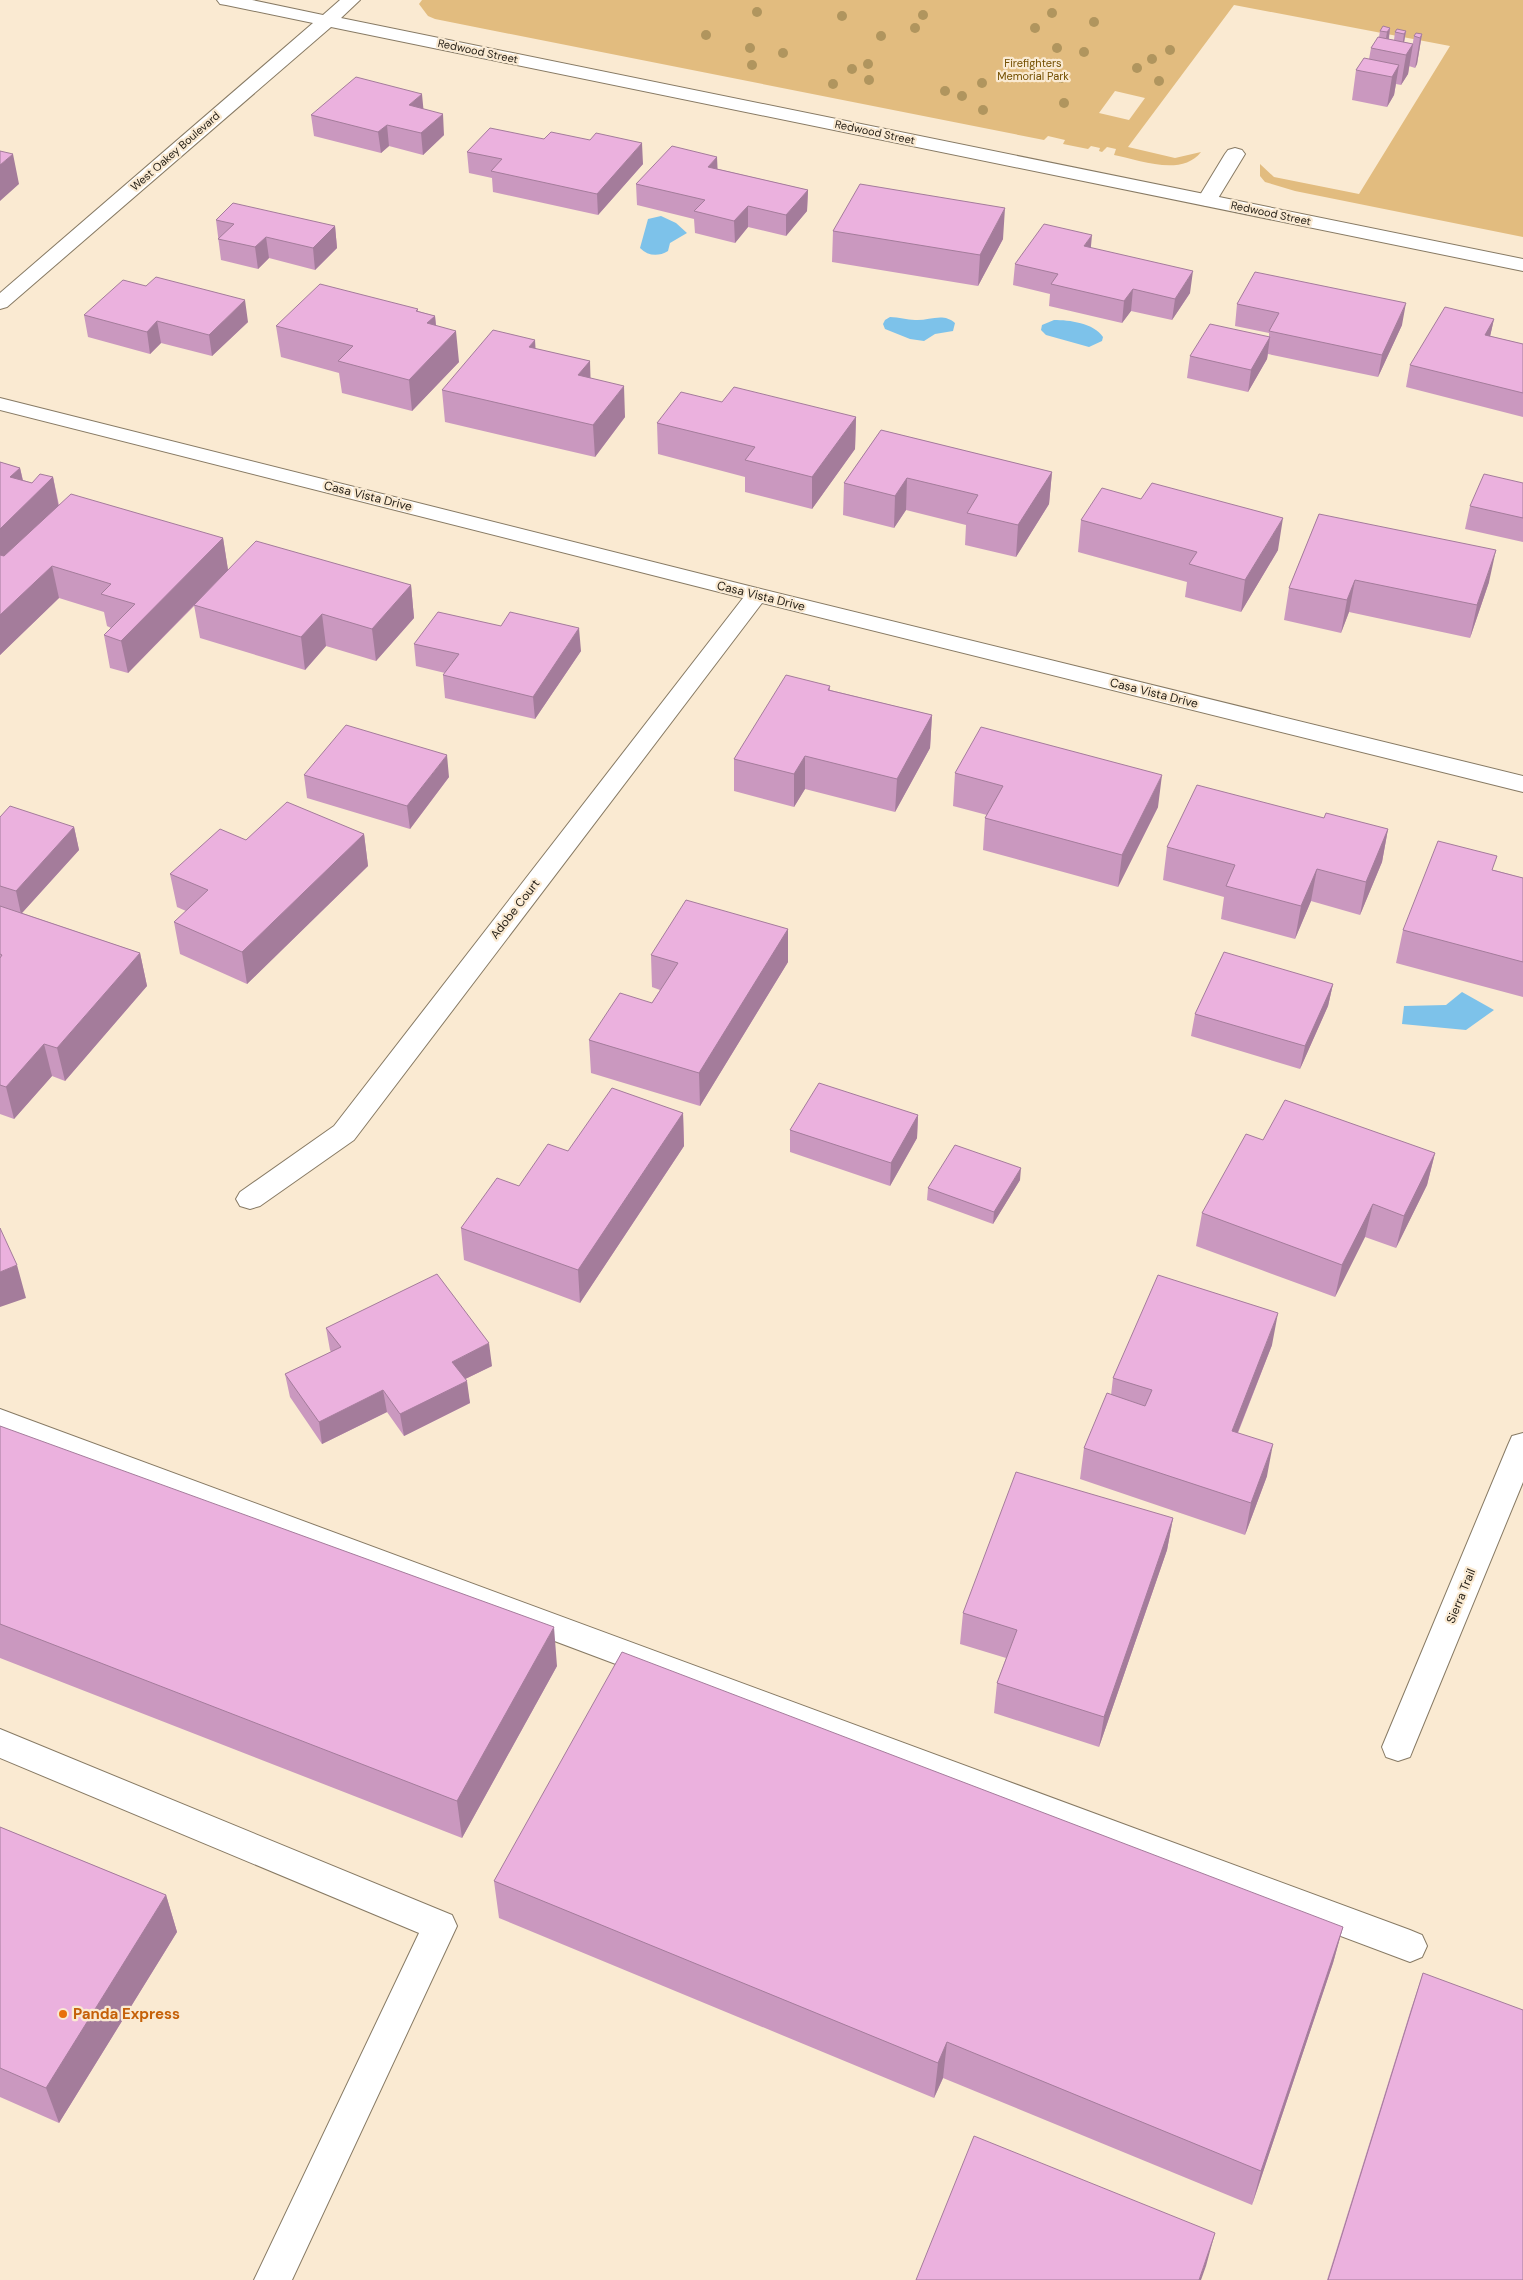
<svg xmlns="http://www.w3.org/2000/svg" width="1523" height="2280" font-family="'DM Sans',sans-serif">
  <rect width="100%" height="100%" fill="#faead2"/>
  <!-- green -->
  <path fill="#e2bc7f" fill-rule="evenodd" d="M 422,0 L 1523,0 L 1523,237 L 1295,191 L 1265,182 L 1260,176 L 1260,164 L 1274,177 L 1359,194 L 1450,46 L 1234,5 L 1128,147 L 1175,158 L 1201,152 C 1182,177 1139,160 1114,155 L 1116,149 L 1107,147 L 1102,152 L 1099,151 L 1100,148 L 1091,146 L 1088,149 L 1063,144 L 1065,140 L 1048,136 L 1044,140 L 435,19 L 428,16 L 419,4 ZM 1115,91 L 1145,98 L 1129,120 L 1099,113 Z"/>
  <!-- water -->
  <path fill="#7dc2ea" d="M 661,216 L 676,223 L 687,233 L 670,243 L 668,251 C 658,257 648,256 640,248 L 648,219 Z
    M 890,317 C 899,317 907,320 915,320 C 929,321 943,312 955,323 L 953,331 L 935,334 L 924,341 L 910,339 L 885,329 L 883,324 L 885,320 Z
    M 1054,320 C 1069,320 1094,323 1103,337 L 1102,341 L 1089,347 L 1046,335 L 1041,330 L 1042,325 Z
    M 1462,992 L 1494,1010 L 1466,1030 L 1402,1024 L 1404,1006 L 1446,1005 Z"/>
  <g fill="none" stroke-linecap="round" stroke-linejoin="round">
    <defs>
      <path id="lane" d="M 1235,148 L 1242,150 L 1245,154 L 1217,200 L 1214,204 L 1207,206 L 1200,204 L 1197,200 L 1225,154 L 1228,150 Z
        M 0,1409 L 1410,1930 L 1422,1935 L 1427,1946 L 1422,1957 L 1410,1962 L 0,1433 Z
        M 0,1729 L 452,1915 L 457,1926 L 292,2280 L 254,2280 L 419,1933 L 0,1758 Z"/>
      <path id="street" d="M 0,398 L 757,588 L 1523,776 L 1523,792 L 762,603 L 354,1140 L 260,1206 L 250,1209 L 240,1206 L 236,1199 L 240,1192 L 334,1126 L 743,598 L 0,410 Z
        M 1523,1433 L 1523,1482 L 1414,1747 L 1410,1757 L 1398,1761 L 1386,1757 L 1382,1747 L 1508,1445 L 1512,1436 Z"/>
      <path id="secondary" d="M 217,0 L 252,0 L 323,15 L 340,0 L 360,0 L 341,18 L 1523,259 L 1523,271 L 331,27 L 7,307 L 0,309 L 0,293 L 313,23 L 226,5 L 220,4 Z"/>
    </defs>
    <!-- lane casing -->
    <use href="#lane" stroke="#877a64" stroke-width="2"/>
    <!-- street casing -->
    <use href="#street" stroke="#877a64" stroke-width="2"/>
    <!-- secondary casing -->
    <use href="#secondary" stroke="#877a64" stroke-width="2"/>
    <!-- lane -->
    <use href="#lane" fill="#fff" fill-rule="evenodd"/>
    <!-- street -->
    <use href="#street" fill="#fff" fill-rule="evenodd"/>
    <!-- secondary -->
    <use href="#secondary" fill="#fff" fill-rule="evenodd"/>
  </g>
  <!-- trees -->
  <g fill="#b0955e">
    <circle cx="757" cy="12" r="5"/>
    <circle cx="1052" cy="13" r="5"/>
    <circle cx="923" cy="15" r="5"/>
    <circle cx="842" cy="16" r="5"/>
    <circle cx="1094" cy="22" r="5"/>
    <circle cx="915" cy="28" r="5"/>
    <circle cx="1035" cy="28" r="5"/>
    <circle cx="706" cy="35" r="5"/>
    <circle cx="881" cy="36" r="5"/>
    <circle cx="750" cy="48" r="5"/>
    <circle cx="1057" cy="48" r="5"/>
    <circle cx="1170" cy="50" r="5"/>
    <circle cx="1084" cy="52" r="5"/>
    <circle cx="783" cy="53" r="5"/>
    <circle cx="1152" cy="59" r="5"/>
    <circle cx="868" cy="64" r="5"/>
    <circle cx="752" cy="65" r="5"/>
    <circle cx="1137" cy="68" r="5"/>
    <circle cx="852" cy="69" r="5"/>
    <circle cx="1061" cy="78" r="5"/>
    <circle cx="869" cy="80" r="5"/>
    <circle cx="1159" cy="81" r="5"/>
    <circle cx="982" cy="83" r="5"/>
    <circle cx="833" cy="84" r="5"/>
    <circle cx="945" cy="91" r="5"/>
    <circle cx="962" cy="96" r="5"/>
    <circle cx="1064" cy="103" r="5"/>
    <circle cx="983" cy="110" r="5"/>
  </g>
  <!-- wall -->
  <path fill="#ca98bf" d="M 1390,28 L 1389,39 L 1394,40 L 1395,32 L 1406,31 L 1404,42 L 1413,44 L 1408,74 L 1401,85 L 1396,84 L 1394,95 L 1387,107 L 1352,100 L 1356,70 L 1369,59 L 1371,48 L 1379,37 L 1380,31 Z
    M 1422,34 L 1417,64 L 1415,68 L 1409,66 L 1414,36 Z
    M 423,109 L 444,135 L 423,155 L 389,146 L 381,153 L 314,136 L 311,115 Z
    M 467,152 L 643,164 L 598,215 L 493,192 L 492,178 L 469,173 Z
    M 718,169 L 808,190 L 807,211 L 786,236 L 748,227 L 735,243 L 695,233 L 694,219 L 637,205 L 636,184 Z
    M 216,220 L 335,226 L 337,248 L 315,270 L 269,258 L 258,269 L 221,260 Z
    M 833,231 L 1003,239 L 978,286 L 832,262 Z
    M 1091,248 L 1190,293 L 1172,320 L 1131,311 L 1122,323 L 1049,306 L 1050,294 L 1013,285 L 1015,264 Z
    M 1237,304 L 1402,325 L 1378,377 L 1268,354 L 1267,359 L 1248,392 L 1187,378 L 1190,356 L 1269,337 L 1269,333 L 1235,326 Z
    M 418,309 L 418,311 L 435,316 L 436,326 L 459,362 L 412,411 L 342,393 L 339,373 L 281,357 L 276,326 Z
    M 84,315 L 248,322 L 212,356 L 161,343 L 150,354 L 88,337 Z
    M 1494,319 L 1490,336 L 1523,344 L 1523,417 L 1406,387 L 1410,365 Z
    M 536,349 L 590,361 L 590,378 L 625,417 L 595,457 L 445,422 L 442,390 Z
    M 722,402 L 856,417 L 855,449 L 812,509 L 745,492 L 745,477 L 658,454 L 657,423 Z
    M 881,430 L 1052,472 L 1049,504 L 1016,557 L 965,545 L 966,525 L 906,510 L 894,528 L 843,515 L 844,483 Z
    M 0,462 L 20,468 L 23,480 L 32,483 L 53,477 L 59,505 L 223,538 L 228,570 L 411,585 L 414,618 L 376,661 L 326,646 L 305,670 L 200,638 L 194,605 L 201,599 L 128,673 L 110,668 L 104,635 L 111,628 L 107,626 L 104,612 L 59,598 L 0,655 Z
    M 1523,483 L 1523,542 L 1465,529 L 1470,506 Z
    M 1319,514 L 1489,582 L 1470,638 L 1349,612 L 1341,633 L 1284,620 L 1289,588 Z
    M 1081,520 L 1278,550 L 1241,612 L 1185,597 L 1187,582 L 1078,552 Z
    M 414,644 L 581,651 L 535,719 L 445,698 L 443,675 L 445,673 L 416,666 Z
    M 830,686 L 830,690 L 932,715 L 930,748 L 895,812 L 805,789 L 794,807 L 734,791 L 734,759 Z
    M 955,773 L 1158,807 L 1118,887 L 983,850 L 985,818 L 987,815 L 953,806 Z
    M 304,775 L 449,777 L 410,829 L 307,798 Z
    M 0,817 L 74,827 L 79,850 L 22,913 L 140,953 L 147,986 L 65,1081 L 52,1076 L 14,1119 L 0,1114 Z
    M 1324,818 L 1388,829 L 1382,862 L 1360,915 L 1311,901 L 1295,939 L 1221,919 L 1224,897 L 1163,880 L 1167,847 Z
    M 364,834 L 368,866 L 247,984 L 180,954 L 174,922 L 186,911 L 177,907 L 170,874 L 246,840 Z
    M 1494,870 L 1523,878 L 1523,997 L 1396,963 L 1403,930 Z
    M 788,929 L 788,962 L 700,1106 L 591,1073 L 589,1040 L 652,1003 L 660,990 L 652,987 L 651,955 Z
    M 1333,984 L 1328,1006 L 1300,1069 L 1191,1036 L 1195,1014 Z
    M 683,1113 L 684,1146 L 580,1303 L 464,1260 L 461,1228 L 568,1151 Z
    M 918,1115 L 917,1138 L 890,1186 L 790,1152 L 790,1130 Z
    M 1263,1140 L 1435,1153 L 1427,1185 L 1396,1248 L 1365,1237 L 1335,1297 L 1196,1246 L 1202,1213 Z
    M 1020,1180 L 993,1224 L 927,1200 L 928,1188 Z
    M 326,1328 L 492,1366 L 465,1379 L 470,1403 L 404,1436 L 387,1412 L 322,1444 L 290,1397 L 285,1374 L 331,1352 L 330,1350 Z
    M 1272,1345 L 1238,1433 L 1267,1476 L 1245,1535 L 1080,1479 L 1084,1448 L 1111,1395 L 1113,1378 Z
    M 0,1426 L 557,1666 L 462,1838 L 0,1658 Z
    M 1173,1518 L 1167,1550 L 1099,1747 L 994,1713 L 997,1683 L 1006,1658 L 960,1644 L 963,1613 Z
    M 0,1827 L 166,1895 L 177,1932 L 59,2123 L 0,2097 Z
    M 494,1881 L 1343,1927 L 1333,1963 L 1252,2205 L 943,2078 L 934,2098 L 499,1918 Z
    M 1423,1973 L 1523,2280 L 1327,2280 L 1411,2009 Z"/>
  <!-- shaded-wall -->
  <path fill="#a47c9b" d="M 1390,28 L 1387,51 L 1384,51 L 1387,32 Z
    M 1406,31 L 1402,54 L 1401,54 L 1404,34 Z
    M 1422,34 L 1417,64 L 1415,68 L 1420,38 Z
    M 1413,44 L 1408,74 L 1401,85 L 1406,55 Z
    M 1399,65 L 1394,95 L 1387,107 L 1392,77 Z
    M 422,94 L 424,115 L 409,105 Z
    M 443,114 L 444,135 L 423,155 L 421,133 Z
    M 387,125 L 389,146 L 381,153 L 378,132 Z
    M 642,143 L 643,164 L 598,215 L 597,194 Z
    M 13,154 L 19,184 L 0,201 L 0,165 Z
    M 717,157 L 718,178 L 708,167 Z
    M 808,190 L 807,211 L 786,236 L 786,215 Z
    M 748,206 L 748,227 L 735,243 L 734,221 Z
    M 1005,208 L 1003,239 L 978,286 L 980,255 Z
    M 335,226 L 337,248 L 315,270 L 313,248 Z
    M 1092,235 L 1090,257 L 1084,246 Z
    M 266,237 L 269,258 L 258,269 L 255,247 Z
    M 1193,271 L 1190,293 L 1172,320 L 1175,299 Z
    M 1133,289 L 1131,311 L 1122,323 L 1124,301 Z
    M 245,300 L 248,322 L 212,356 L 209,335 Z
    M 1406,303 L 1402,325 L 1378,377 L 1382,355 Z
    M 435,316 L 438,347 L 427,323 Z
    M 1494,319 L 1489,341 L 1485,335 Z
    M 157,321 L 161,343 L 150,354 L 147,332 Z
    M 456,331 L 459,362 L 412,411 L 409,380 Z
    M 1270,337 L 1267,359 L 1248,392 L 1251,370 Z
    M 535,340 L 537,372 L 529,347 Z
    M 590,361 L 591,393 L 578,375 Z
    M 624,386 L 625,417 L 595,457 L 593,425 Z
    M 856,417 L 855,449 L 812,509 L 812,477 Z
    M 20,468 L 27,500 L 10,477 Z
    M 1052,472 L 1049,504 L 1016,557 L 1018,525 Z
    M 53,477 L 59,509 L 0,569 L 0,529 Z
    M 907,478 L 906,510 L 894,528 L 895,496 Z
    M 1283,518 L 1278,550 L 1241,612 L 1245,580 Z
    M 223,538 L 228,570 L 128,673 L 121,641 Z
    M 1496,550 L 1489,582 L 1470,638 L 1477,605 Z
    M 52,566 L 59,598 L 0,655 L 0,615 Z
    M 1355,580 L 1349,612 L 1341,633 L 1347,600 Z
    M 411,585 L 414,618 L 376,661 L 372,629 Z
    M 322,614 L 326,646 L 305,670 L 301,637 Z
    M 579,628 L 581,651 L 535,719 L 533,697 Z
    M 932,715 L 930,748 L 895,812 L 897,779 Z
    M 447,755 L 449,777 L 410,829 L 407,806 Z
    M 805,756 L 805,789 L 794,807 L 794,774 Z
    M 1162,775 L 1158,807 L 1118,887 L 1122,855 Z
    M 74,827 L 79,850 L 21,914 L 16,891 Z
    M 1388,829 L 1382,862 L 1360,915 L 1366,882 Z
    M 364,834 L 368,866 L 247,984 L 242,952 Z
    M 1317,869 L 1311,901 L 1295,939 L 1301,906 Z
    M 788,929 L 788,962 L 700,1106 L 699,1073 Z
    M 140,953 L 147,986 L 65,1081 L 57,1048 Z
    M 1333,984 L 1328,1006 L 1300,1069 L 1305,1046 Z
    M 44,1044 L 52,1076 L 14,1119 L 6,1087 Z
    M 683,1113 L 684,1146 L 580,1303 L 578,1270 Z
    M 918,1115 L 917,1138 L 890,1186 L 891,1163 Z
    M 1435,1153 L 1427,1185 L 1396,1248 L 1404,1216 Z
    M 1021,1168 L 1020,1180 L 993,1224 L 994,1212 Z
    M 1373,1204 L 1365,1237 L 1335,1297 L 1342,1265 Z
    M 17,1265 L 26,1298 L 0,1307 L 0,1272 Z
    M 1278,1313 L 1272,1345 L 1226,1462 L 1232,1431 Z
    M 489,1343 L 492,1366 L 455,1384 L 452,1362 Z
    M 467,1381 L 470,1403 L 404,1436 L 400,1414 Z
    M 383,1390 L 387,1412 L 322,1444 L 319,1422 Z
    M 1273,1444 L 1267,1476 L 1245,1535 L 1251,1503 Z
    M 1173,1518 L 1167,1550 L 1099,1747 L 1104,1717 Z
    M 554,1627 L 557,1666 L 462,1838 L 457,1801 Z
    M 166,1895 L 177,1932 L 59,2123 L 46,2088 Z
    M 1343,1927 L 1333,1963 L 1252,2205 L 1261,2171 Z
    M 947,2042 L 943,2078 L 934,2098 L 938,2063 Z
    M 1215,2233 L 1206,2266 L 1201,2280 L 1199,2280 Z"/>
  <!-- building -->
  <path fill="#ebb1de" stroke="#a47c9b" d="M 1383,26 L 1390,28 L 1387,32 L 1380,31 Z
    M 1397,29 L 1406,31 L 1404,34 L 1395,32 Z
    M 1416,33 L 1422,34 L 1420,38 L 1414,36 Z
    M 1378,37 L 1413,44 L 1406,55 L 1371,48 Z
    M 1364,58 L 1399,65 L 1392,77 L 1356,70 Z
    M 356,77 L 422,94 L 409,105 L 443,114 L 421,133 L 387,125 L 378,132 L 311,115 Z
    M 490,128 L 544,139 L 551,132 L 590,140 L 596,133 L 642,143 L 597,194 L 491,171 L 502,159 L 467,152 Z
    M 672,146 L 717,157 L 708,167 L 808,190 L 786,215 L 748,206 L 734,221 L 694,211 L 705,200 L 636,184 Z
    M 0,151 L 13,154 L 0,165 Z
    M 860,184 L 1005,208 L 980,255 L 833,231 Z
    M 233,203 L 335,226 L 313,248 L 266,237 L 255,247 L 218,239 L 234,224 L 216,220 Z
    M 1044,224 L 1092,235 L 1084,246 L 1193,271 L 1175,299 L 1133,289 L 1124,301 L 1051,284 L 1058,274 L 1015,264 Z
    M 1255,272 L 1406,303 L 1382,355 L 1269,331 L 1279,313 L 1237,304 Z
    M 156,277 L 245,300 L 209,335 L 157,321 L 147,332 L 84,315 L 123,280 L 146,286 Z
    M 320,284 L 418,309 L 416,311 L 435,316 L 427,323 L 456,331 L 409,380 L 338,361 L 353,346 L 276,326 Z
    M 1445,307 L 1494,319 L 1485,335 L 1523,344 L 1523,393 L 1410,365 Z
    M 1210,324 L 1270,337 L 1251,370 L 1190,356 Z
    M 493,330 L 535,340 L 529,347 L 590,361 L 578,375 L 624,386 L 593,425 L 442,390 Z
    M 734,387 L 856,417 L 812,477 L 745,460 L 755,447 L 657,423 L 681,392 L 722,402 Z
    M 881,430 L 1052,472 L 1018,525 L 967,513 L 978,495 L 907,478 L 895,496 L 844,483 Z
    M 0,462 L 20,468 L 10,477 L 32,483 L 40,474 L 53,477 L 0,529 Z
    M 1484,474 L 1523,483 L 1523,518 L 1470,506 Z
    M 1152,483 L 1283,518 L 1245,580 L 1189,564 L 1197,552 L 1081,520 L 1102,488 L 1141,499 Z
    M 71,494 L 223,538 L 121,641 L 104,635 L 135,604 L 101,594 L 111,584 L 52,566 L 0,615 L 0,555 L 4,556 Z
    M 1319,514 L 1496,550 L 1477,605 L 1355,580 L 1347,600 L 1289,588 Z
    M 256,541 L 411,585 L 372,629 L 322,614 L 301,637 L 194,605 Z
    M 438,612 L 501,626 L 510,612 L 579,628 L 533,697 L 443,675 L 459,654 L 414,644 Z
    M 786,675 L 830,686 L 828,690 L 932,715 L 897,779 L 805,756 L 794,774 L 734,759 Z
    M 346,725 L 447,755 L 407,806 L 304,775 Z
    M 981,727 L 1162,775 L 1122,855 L 985,818 L 1003,786 L 955,773 Z
    M 1197,785 L 1324,818 L 1326,813 L 1388,829 L 1366,882 L 1317,869 L 1301,906 L 1226,886 L 1235,865 L 1167,847 Z
    M 287,802 L 364,834 L 242,952 L 174,922 L 208,890 L 170,874 L 220,829 L 246,840 Z
    M 10,806 L 74,827 L 16,891 L 0,886 L 0,817 Z
    M 1438,841 L 1497,856 L 1492,870 L 1523,878 L 1523,962 L 1403,930 Z
    M 686,900 L 788,929 L 699,1073 L 589,1040 L 620,993 L 652,1003 L 678,963 L 651,955 Z
    M 0,906 L 140,953 L 57,1048 L 44,1044 L 6,1087 L 0,1085 L 0,958 L 2,955 L 0,954 Z
    M 1224,952 L 1333,984 L 1305,1046 L 1195,1014 Z
    M 819,1083 L 918,1115 L 891,1163 L 790,1130 Z
    M 612,1088 L 683,1113 L 578,1270 L 461,1228 L 497,1178 L 519,1186 L 548,1144 L 568,1151 Z
    M 1285,1100 L 1435,1153 L 1404,1216 L 1373,1204 L 1342,1265 L 1202,1213 L 1246,1134 L 1263,1140 Z
    M 955,1145 L 1021,1168 L 994,1212 L 928,1188 Z
    M 0,1228 L 17,1265 L 0,1272 Z
    M 437,1274 L 489,1343 L 452,1362 L 467,1381 L 400,1414 L 383,1390 L 319,1422 L 285,1374 L 341,1347 L 326,1328 Z
    M 1158,1275 L 1278,1313 L 1232,1431 L 1273,1444 L 1251,1503 L 1084,1448 L 1107,1393 L 1145,1406 L 1152,1390 L 1113,1378 Z
    M 0,1426 L 554,1627 L 457,1801 L 0,1624 Z
    M 1016,1472 L 1173,1518 L 1104,1717 L 997,1683 L 1017,1630 L 963,1613 Z
    M 622,1652 L 1343,1927 L 1261,2171 L 947,2042 L 938,2063 L 494,1881 Z
    M 0,1827 L 166,1895 L 46,2088 L 0,2068 Z
    M 1423,1973 L 1523,2010 L 1523,2280 L 1328,2280 Z
    M 974,2136 L 1215,2233 L 1199,2280 L 916,2280 Z"/>
  <!-- markers -->
  <circle fill="#e8710a" stroke="#faead2" stroke-width="2" cx="63" cy="2014" r="5"/>
  <g text-anchor="middle" dominant-baseline="central" stroke-width="4.5" stroke-linejoin="round" paint-order="stroke">
    <!-- far-street labels -->
    <g font-size="11" fill="#282219" stroke="#faead2">
      <text transform="translate(478 51) rotate(12)">Redwood Street</text>
      <text transform="translate(875 132) rotate(12)">Redwood Street</text>
      <text transform="translate(175 151) rotate(-41)">West Oakey Boulevard</text>
      <text transform="translate(1271 213) rotate(12)">Redwood Street</text>
    </g>
    <!-- far-park labels -->
    <g font-size="11" fill="#734f00" stroke="#faead2">
      <text x="1033" y="63">Firefighters<tspan x="1033" dy="13">Memorial Park</tspan></text>
    </g>
    <!-- street labels -->
    <g font-size="12" fill="#282219" stroke="#faead2">
      <text transform="translate(368 496) rotate(14)">Casa Vista Drive</text>
      <text transform="translate(761 596) rotate(14)">Casa Vista Drive</text>
      <text transform="translate(1154 693) rotate(14)">Casa Vista Drive</text>
      <text transform="translate(515 909) rotate(-52)">Adobe Court</text>
      <text transform="translate(1461 1596) rotate(-68)">Sierra Trail</text>
    </g>
    <!-- near-food labels -->
    <g font-size="15" font-weight="bold" fill="#c56008" stroke="#faead2" text-anchor="start">
      <text x="73" y="2014">Panda Express</text>
    </g>
  </g>
</svg>
